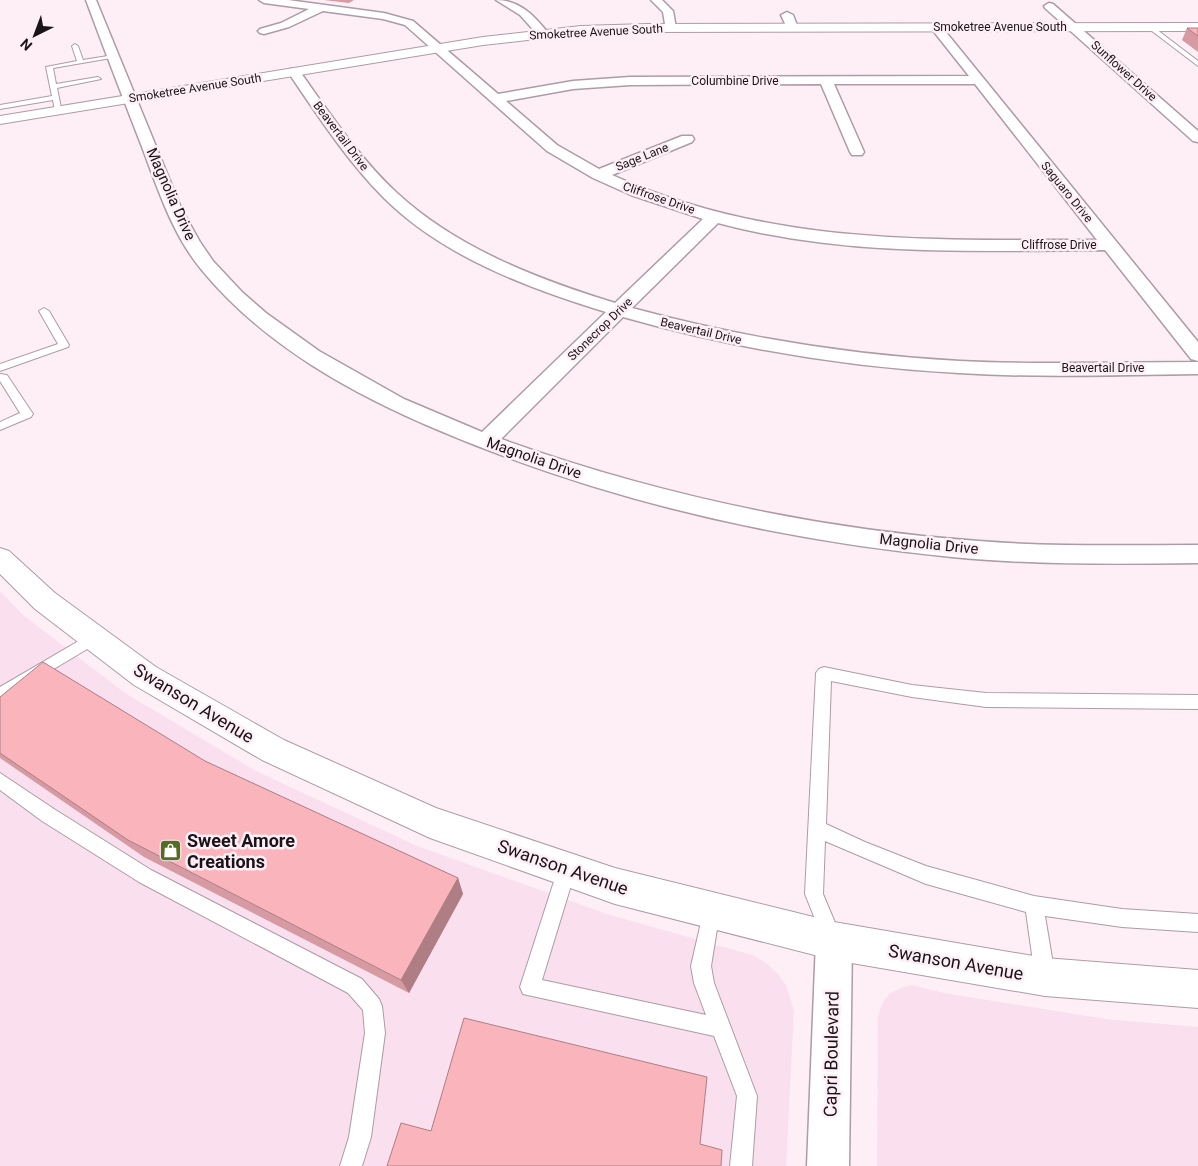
<svg xmlns="http://www.w3.org/2000/svg" width="1198" height="1166" font-family="Roboto,sans-serif">
  <rect width="100%" height="100%" fill="#feeff7"/>
  <!-- built -->
  <path fill="#fadfee" d="M 0,591 L 23,615 L 125,693 L 256,771 L 417,846 L 607,914 L 752,955 L 766,963 L 777,973 L 786,985 L 794,1011 L 786,1166 L 0,1166 Z
    M 911,985 L 944,993 L 1106,1019 L 1198,1027 L 1198,1166 L 877,1166 L 878,1016 L 882,1004 L 889,994 L 903,987 Z"/>
  <g fill="none" stroke-linecap="round" stroke-linejoin="round">
    <defs>
      <path id="service" d="M 1148,26 L 1152,26 L 1198,61 L 1198,66 L 1148,28 Z
        M 75,44 L 78,46 L 83,60 L 114,55 L 117,57 L 53,68 L 56,84 L 98,77 L 101,79 L 57,88 L 62,113 L 55,111 L 53,100 L 0,109 L 0,105 L 52,96 L 46,67 L 77,61 L 72,46 Z
        M 44,308 L 49,311 L 69,345 L 68,347 L 0,371 L 0,364 L 58,344 L 39,311 Z
        M 0,374 L 7,375 L 33,414 L 31,417 L 0,430 L 0,422 L 20,413 L 0,381 Z
        M 94,632 L 99,634 L 101,638 L 99,642 L 0,701 L 0,687 Z
        M 824,667 L 912,685 L 986,693 L 1198,695 L 1198,709 L 986,707 L 912,697 L 831,681 L 826,824 L 865,842 L 926,866 L 1034,896 L 1122,909 L 1198,914 L 1198,932 L 1122,927 L 1045,916 L 1055,976 L 1052,983 L 1045,986 L 1038,983 L 1035,976 L 1026,912 L 926,884 L 825,841 L 823,894 L 841,937 L 839,944 L 832,946 L 825,944 L 805,894 L 816,673 L 819,669 Z
        M 0,773 L 54,809 L 151,870 L 362,979 L 379,999 L 382,1006 L 385,1033 L 371,1137 L 362,1166 L 340,1166 L 349,1137 L 365,1033 L 363,1010 L 348,993 L 139,882 L 42,821 L 0,790 Z
        M 567,860 L 573,863 L 576,869 L 542,980 L 706,1015 L 694,983 L 691,966 L 705,905 L 711,902 L 717,905 L 720,911 L 711,966 L 714,983 L 757,1096 L 752,1166 L 730,1166 L 737,1096 L 714,1036 L 523,994 L 520,987 L 558,869 L 561,863 Z"/>
      <path id="minor" d="M 86,0 L 96,0 L 182,210 L 200,242 L 213,261 L 242,292 L 266,313 L 319,351 L 404,399 L 482,432 L 606,312 C 528,288 444,257 385,199 C 347,161 318,116 288,72 L 290,69 L 298,69 C 329,112 359,158 397,193 C 458,249 538,279 615,303 L 703,219 L 631,195 L 593,178 L 547,151 L 405,25 L 383,19 L 323,11 L 289,27 L 264,34 L 260,33 L 258,31 L 260,29 L 281,23 L 309,9 L 264,3 L 259,0 L 288,0 L 384,13 L 413,21 L 498,94 L 573,81 L 630,77 L 969,76 L 931,28 L 933,26 L 941,26 L 1198,342 L 1198,361 L 1191,359 L 1105,250 C 976,251 844,257 718,223 L 632,308 C 739,337 849,355 960,361 C 1039,365 1119,362 1198,362 L 1198,374 C 1118,375 1038,378 959,373 C 845,367 733,348 623,317 L 501,439 C 655,494 816,529 979,541 C 1052,547 1125,545 1198,545 L 1198,563 C 1116,564 1034,565 952,557 C 778,540 604,500 443,432 C 354,395 263,345 201,269 C 172,234 158,189 142,147 C 123,98 104,49 86,0 ZM 821,84 L 850,152 L 852,155 L 862,155 L 864,152 L 834,84 L 975,84 L 1097,240 C 928,240 770,246 612,175 L 692,142 L 694,139 L 692,136 L 682,136 L 599,169 L 557,145 L 506,101 L 573,89 L 630,85 Z
        M 496,0 C 519,0 534,15 548,33 L 546,35 L 538,35 L 520,15 Z
        M 651,0 L 662,0 L 673,11 L 676,28 L 674,30 L 666,30 L 663,12 Z
        M 1049,3 L 1053,4 L 1198,131 L 1198,142 L 1193,141 L 1045,8 L 1044,6 Z
        M 787,12 L 793,15 L 798,28 L 796,30 L 788,30 L 781,15 Z
        M 834,923 L 847,928 L 852,941 L 849,1166 L 807,1166 L 816,941 L 821,928 Z"/>
      <path id="tertiary" d="M 1198,23 L 1198,31 L 647,32 L 581,34 L 483,45 L 0,124 L 0,116 L 483,37 L 581,26 L 647,24 Z
        M 0,548 L 9,551 L 55,593 L 156,667 L 284,740 L 436,808 L 615,868 L 834,922 L 1045,958 L 1198,970 L 1198,1008 L 1045,996 L 834,960 L 615,904 L 430,838 L 262,760 L 134,685 L 35,609 L 0,574 Z"/>
    </defs>
    <!-- service casing -->
    <use href="#service" stroke="#ad9ba5" stroke-width="2"/>
    <!-- minor casing -->
    <use href="#minor" stroke="#ad9ba5" stroke-width="3"/>
    <!-- tertiary casing -->
    <use href="#tertiary" stroke="#ad9ba5" stroke-width="2"/>
    <!-- service -->
    <use href="#service" fill="#fff" fill-rule="evenodd"/>
    <!-- minor -->
    <use href="#minor" fill="#fff" fill-rule="evenodd"/>
    <!-- tertiary -->
    <use href="#tertiary" fill="#fff" fill-rule="evenodd"/>
  </g>
  <!-- wall -->
  <path fill="#d69ba2" d="M 324,0 L 354,0 L 349,3 Z
    M 1187,28 L 1198,28 L 1198,52 L 1182,40 Z
    M 0,697 L 205,761 L 458,878 L 463,894 L 409,993 L 144,857 L 0,758 Z"/>
  <!-- shaded-wall -->
  <path fill="#ae7e84" d="M 458,878 L 463,894 L 409,993 L 401,980 Z"/>
  <!-- building -->
  <path fill="#f9b4bc" stroke="#ae7e84" d="M 1187,28 L 1198,28 L 1198,36 Z
    M 43,662 L 205,761 L 458,878 L 401,980 L 128,840 L 0,753 L 0,697 Z
    M 464,1018 L 707,1077 L 700,1144 L 722,1150 L 721,1166 L 387,1166 L 401,1123 L 431,1131 Z"/>
  <!-- icons -->
  <defs>
    <symbol id="shop-square" viewBox="-11 -11 22 22"><rect x="-9" y="-9" width="18" height="18" rx="4" fill="#546e21" stroke="#feeff7"/><path d="M-5-2.5h2.3a2.7 3.5 0 0 1 5.4 0H5L5.5 6h-11ZM-1.5-2.5h3a1.5 2.3 0 0 0-3 0Z" fill="#fff"/></symbol>
  </defs>
  <g fill-rule="evenodd">
    <use href="#shop-square" x="158" y="838" width="25" height="25"/>
  </g>
  <g text-anchor="middle" dominant-baseline="central" stroke-width="5" stroke-linejoin="round" paint-order="stroke">
    <!-- far-street labels -->
    <g font-size="12" fill="#1a1418" stroke="#feeff7">
      <text x="1000" y="27">Smoketree Avenue South</text>
      <text transform="translate(596 32) rotate(-3)">Smoketree Avenue South</text>
      <text transform="translate(1124 71) rotate(42)">Sunflower Drive</text>
      <text x="735" y="81">Columbine Drive</text>
      <text transform="translate(195 88) rotate(-9)">Smoketree Avenue South</text>
      <text transform="translate(341 136) rotate(53)">Beavertail Drive</text>
      <text transform="translate(642 157) rotate(-22)">Sage Lane</text>
      <text transform="translate(1067 192) rotate(51)">Saguaro Drive</text>
      <text transform="translate(659 198) rotate(19)">Cliffrose Drive</text>
      <text x="1059" y="245">Cliffrose Drive</text>
      <text transform="translate(600 329) rotate(-44)">Stonecrop Drive</text>
      <text transform="translate(701 331) rotate(13)">Beavertail Drive</text>
      <text x="1103" y="368">Beavertail Drive</text>
    </g>
    <!-- street labels -->
    <g font-size="15" fill="#1a1418" stroke="#feeff7">
      <text transform="translate(171 194) rotate(66)">Magnolia Drive</text>
      <text transform="translate(534 458) rotate(19)">Magnolia Drive</text>
      <text transform="translate(929 544) rotate(6)">Magnolia Drive</text>
    </g>
    <!-- near-street labels -->
    <g font-size="18" fill="#1a1418" stroke="#feeff7">
      <text transform="translate(194 703) rotate(31)">Swanson Avenue</text>
      <text transform="translate(563 867) rotate(19)">Swanson Avenue</text>
      <text transform="translate(956 962) rotate(10)">Swanson Avenue</text>
      <text transform="translate(831 1054) rotate(-89)">Capri Boulevard</text>
    </g>
    <!-- near-poi labels -->
    <g font-size="18" font-weight="bold" fill="#1a1418" stroke="#feeff7" text-anchor="start">
      <text x="187" y="840">Sweet Amore<tspan x="187" dy="21">Creations</tspan></text>
    </g>
  </g>
  <!-- north arrow -->
  <g transform="translate(35 35) rotate(222)" stroke="#feeff7" stroke-width="4" paint-order="stroke">
  <path d="M0-4L9 19L0 12L-9 19Z" fill="#1a1418"/>
  <text y="-8" font-size="14" font-weight="bold" text-anchor="middle" fill="#1a1418">N</text>
  </g>
</svg>
